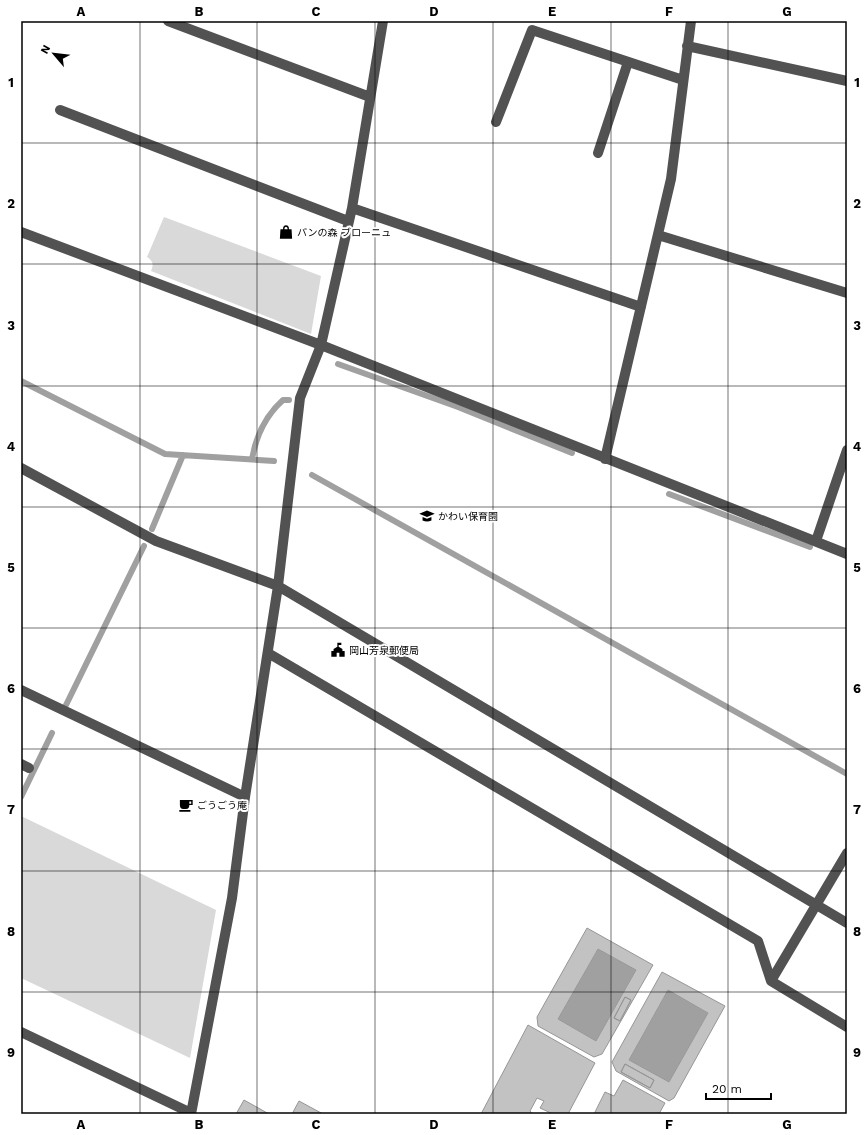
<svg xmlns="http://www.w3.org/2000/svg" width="868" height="1135" font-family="'Work Sans','Noto Sans JP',sans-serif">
  <rect width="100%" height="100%" fill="#fff"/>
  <!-- green -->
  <path fill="#d9d9d9" d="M 164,217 L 321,276 L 311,334 L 151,271 C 154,264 153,261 147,257 Z
    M 21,816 L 216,910 L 190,1058 L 21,978 Z"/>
  <!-- water -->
  <path fill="#a0a0a0" d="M 598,949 L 636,970 L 596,1041 L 558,1019 Z
    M 668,990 L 708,1013 L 669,1082 L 629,1060 Z"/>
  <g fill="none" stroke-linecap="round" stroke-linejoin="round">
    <!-- stream -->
    <path stroke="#a0a0a0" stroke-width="6" d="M 338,364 L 458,407 L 572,453
      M 21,381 L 165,454 L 274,461
      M 252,459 C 256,436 265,416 283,400 L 289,400
      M 312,475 L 847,774
      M 669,494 L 810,547
      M 152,529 L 183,455
      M 66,705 L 144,546
      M 21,797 L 52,733"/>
  </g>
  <!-- building -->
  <path fill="#c2c2c2" stroke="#969696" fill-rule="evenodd" d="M 587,928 L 653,965 L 602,1054 L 594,1057 L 538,1026 L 537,1017 ZM 598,949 L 636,970 L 596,1041 L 558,1019 ZM 625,997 L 631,1000 L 620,1021 L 614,1018 Z
    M 662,972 L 725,1006 L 674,1098 L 669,1101 L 616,1071 L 612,1062 ZM 668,990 L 708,1013 L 669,1082 L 629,1060 ZM 625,1064 L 654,1080 L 650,1088 L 621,1072 Z
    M 625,997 L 631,1000 L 620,1021 L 614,1018 Z
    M 528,1025 L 595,1063 L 568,1114 L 553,1114 L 540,1108 L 544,1101 L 537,1098 L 530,1111 L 533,1114 L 481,1114 Z
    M 625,1064 L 654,1080 L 650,1088 L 621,1072 Z
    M 623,1080 L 665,1103 L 659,1114 L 594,1114 L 605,1092 L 614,1096 Z
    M 244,1100 L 269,1114 L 236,1114 Z
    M 299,1101 L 323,1114 L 292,1114 Z"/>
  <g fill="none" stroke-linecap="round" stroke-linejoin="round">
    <!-- minor -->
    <path stroke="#525252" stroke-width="10" d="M 168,21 L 370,97
      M 687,46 L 847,81
      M 60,110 L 348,221
      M 496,122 L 532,30 L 683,80
      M 598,153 L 628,62
      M 352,208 L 641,307
      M 21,232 L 321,345 L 847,554
      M 658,235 L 847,293
      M 605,459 L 671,179 L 691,21
      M 21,468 L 156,541 L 278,586 L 847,923
      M 816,541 L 847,450
      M 268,653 L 758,941 L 771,981 L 847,1027
      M 21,690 L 245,797
      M 21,764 L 29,768
      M 771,981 L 847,853
      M 21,1032 L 191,1113
      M 191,1114 L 232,898 L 245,797 L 278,586 L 300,398 L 321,345 L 352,208 L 383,21"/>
  </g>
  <!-- grid -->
  <path fill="none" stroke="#000" stroke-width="1" stroke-opacity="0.55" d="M 140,21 L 140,1114M 257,21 L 257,1114M 375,21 L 375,1114M 493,21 L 493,1114M 611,21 L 611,1114M 728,21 L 728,1114M 21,143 L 847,143M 21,264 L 847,264M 21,386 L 847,386M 21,507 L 847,507M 21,628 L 847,628M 21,749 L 847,749M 21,871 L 847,871M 21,992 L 847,992"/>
  <!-- icons -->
  <defs>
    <symbol id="shop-bare" viewBox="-9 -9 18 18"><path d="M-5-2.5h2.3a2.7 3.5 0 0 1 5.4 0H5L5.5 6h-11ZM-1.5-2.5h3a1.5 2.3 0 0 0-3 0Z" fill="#000" stroke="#fff" stroke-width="2.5" paint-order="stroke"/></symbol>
    <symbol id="school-bare" viewBox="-9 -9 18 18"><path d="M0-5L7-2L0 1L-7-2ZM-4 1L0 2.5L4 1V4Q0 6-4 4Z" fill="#000" stroke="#fff" stroke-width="2.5" paint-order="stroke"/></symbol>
    <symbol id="civic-bare" viewBox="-9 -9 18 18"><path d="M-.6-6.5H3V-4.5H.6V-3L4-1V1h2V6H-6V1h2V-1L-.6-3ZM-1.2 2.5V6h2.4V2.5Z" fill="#000" stroke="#fff" stroke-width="2.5" paint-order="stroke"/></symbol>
    <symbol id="cafe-bare" viewBox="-9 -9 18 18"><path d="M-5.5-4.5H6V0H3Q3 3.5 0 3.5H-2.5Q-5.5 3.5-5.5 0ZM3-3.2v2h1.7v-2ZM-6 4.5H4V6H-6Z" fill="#000" stroke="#fff" stroke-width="2.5" paint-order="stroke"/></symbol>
  </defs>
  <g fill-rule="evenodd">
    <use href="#shop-bare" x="276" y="222" width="20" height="20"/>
    <use href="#school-bare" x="417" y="506" width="20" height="20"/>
    <use href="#civic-bare" x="328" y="640" width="20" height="20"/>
    <use href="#cafe-bare" x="176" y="795" width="20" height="20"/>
  </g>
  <g text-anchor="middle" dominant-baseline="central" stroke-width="4" stroke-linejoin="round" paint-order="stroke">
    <!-- poi labels -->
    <g font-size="10" fill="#000" stroke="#fff" text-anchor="start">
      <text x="297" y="232">パンの森 ブローニュ</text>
      <text x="438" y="516">かわい保育園</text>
      <text x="349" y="650">岡山芳泉郵便局</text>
      <text x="197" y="805">ごうごう庵</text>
    </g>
  </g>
  <!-- border -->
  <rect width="868" height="1135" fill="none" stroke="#ffffff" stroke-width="44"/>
  <!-- north arrow -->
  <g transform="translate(54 54) rotate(298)" stroke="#ffffff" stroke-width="3" paint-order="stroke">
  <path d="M0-3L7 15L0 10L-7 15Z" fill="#000000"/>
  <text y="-6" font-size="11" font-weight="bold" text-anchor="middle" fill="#000000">N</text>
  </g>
  <!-- scale -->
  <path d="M706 1093v6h65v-6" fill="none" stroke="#000000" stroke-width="2"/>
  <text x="712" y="1093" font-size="12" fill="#000000" stroke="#ffffff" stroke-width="3" paint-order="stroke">20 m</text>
  <rect x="22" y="22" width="824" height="1091" fill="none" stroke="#000" stroke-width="1.5"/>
  <g font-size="13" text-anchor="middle" font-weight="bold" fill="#000">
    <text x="81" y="16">A</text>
    <text x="199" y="16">B</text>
    <text x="316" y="16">C</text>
    <text x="434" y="16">D</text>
    <text x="552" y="16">E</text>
    <text x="669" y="16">F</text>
    <text x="787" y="16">G</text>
    <text x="11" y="87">1</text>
    <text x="857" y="87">1</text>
    <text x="11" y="208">2</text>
    <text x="857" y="208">2</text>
    <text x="11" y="330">3</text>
    <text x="857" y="330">3</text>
    <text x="11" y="451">4</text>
    <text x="857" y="451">4</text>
    <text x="11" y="572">5</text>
    <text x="857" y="572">5</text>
    <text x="11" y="693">6</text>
    <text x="857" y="693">6</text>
    <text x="11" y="814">7</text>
    <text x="857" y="814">7</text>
    <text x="11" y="936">8</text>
    <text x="857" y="936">8</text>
    <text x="11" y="1057">9</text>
    <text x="857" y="1057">9</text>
    <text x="81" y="1129">A</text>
    <text x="199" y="1129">B</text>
    <text x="316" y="1129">C</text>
    <text x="434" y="1129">D</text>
    <text x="552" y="1129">E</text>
    <text x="669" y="1129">F</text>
    <text x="787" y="1129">G</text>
  </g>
</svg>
